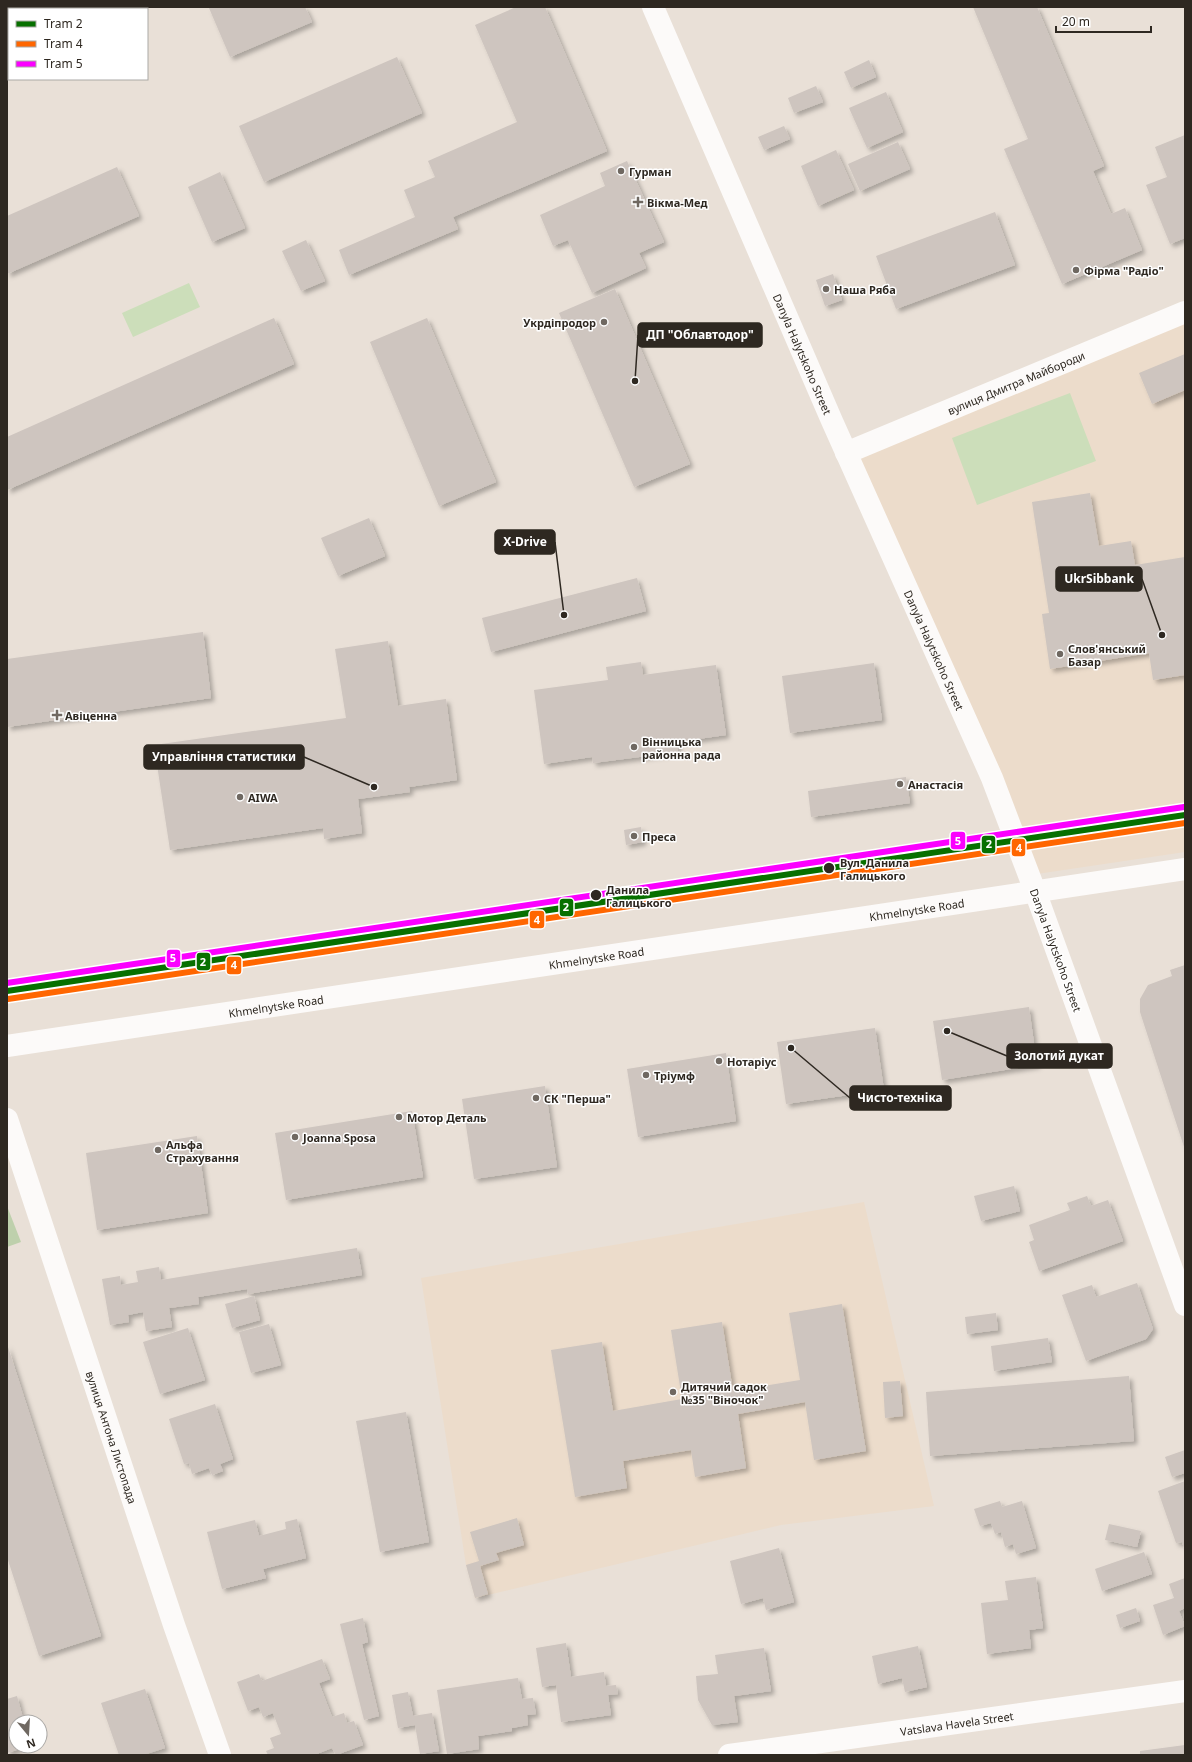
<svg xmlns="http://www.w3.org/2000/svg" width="1192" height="1762" font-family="'Noto Sans',sans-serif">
  <defs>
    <filter id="shadow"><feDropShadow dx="3.5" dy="3.5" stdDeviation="2" flood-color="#0004"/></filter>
  </defs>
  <rect width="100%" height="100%" fill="#e9e0d7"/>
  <!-- built -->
  <path fill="#ecdccb" d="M 1185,313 L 1185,852 L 1030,875 L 848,453 Z
    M 864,1202 L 934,1506 L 781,1525 L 475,1598 L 466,1565 L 421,1278 Z"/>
  <!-- green -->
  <path fill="#ccdeba" d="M 189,283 L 200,307 L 133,337 L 122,313 Z
    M 1070,393 L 1096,461 L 977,505 L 952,438 Z"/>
  <!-- forest -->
  <path fill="#bed0ac" d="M 7,1206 L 21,1242 L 7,1247 Z"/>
  <!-- building -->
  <path fill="#cec5bf" filter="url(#shadow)" d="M 7,7 L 114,7 L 110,9 L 9,9 L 9,54 L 7,55 Z
    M 212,7 L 305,7 L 312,22 L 230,57 L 209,8 Z
    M 516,7 L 545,7 L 607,151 L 453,217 L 458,229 L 349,275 L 339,250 L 415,217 L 404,190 L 435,177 L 428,161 L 517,122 L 475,25 Z
    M 973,7 L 1037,7 L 1104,166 L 1093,171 L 1111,214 L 1125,208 L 1142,250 L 1062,284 L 1004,149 L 1028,139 Z
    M 397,57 L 422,113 L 264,182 L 239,126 Z
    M 869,60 L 876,77 L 851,88 L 844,72 Z
    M 816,86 L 823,102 L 794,113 L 788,98 Z
    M 886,92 L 903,132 L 867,148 L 849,108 Z
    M 784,126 L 790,139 L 764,150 L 758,137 Z
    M 1185,135 L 1185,238 L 1170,244 L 1146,185 L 1167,177 L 1155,147 Z
    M 898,142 L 910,169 L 860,191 L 848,164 Z
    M 836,150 L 854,190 L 818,206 L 801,166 Z
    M 627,161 L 664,242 L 639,253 L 646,268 L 592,293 L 568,240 L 553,246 L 540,215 L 605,186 L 600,173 Z
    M 117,167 L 139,216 L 7,274 L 7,216 Z
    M 220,172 L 245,228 L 212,242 L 188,187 Z
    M 995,212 L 1015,265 L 896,309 L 876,256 Z
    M 306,240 L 325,281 L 301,291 L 282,251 Z
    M 833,274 L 842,300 L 825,306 L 816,280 Z
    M 615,289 L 690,464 L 634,487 L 559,313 Z
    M 274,318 L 294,364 L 7,490 L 7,437 Z
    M 427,318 L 496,482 L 439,506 L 370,342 Z
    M 1185,354 L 1185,390 L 1152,404 L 1139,373 Z
    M 1090,493 L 1099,546 L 1131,541 L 1135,565 L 1185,557 L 1185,675 L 1153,680 L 1149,653 L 1050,669 L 1042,614 L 1049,613 L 1032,502 Z
    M 369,518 L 385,556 L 338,576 L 321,538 Z
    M 637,578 L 646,611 L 491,652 L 482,618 Z
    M 203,632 L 211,698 L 7,727 L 7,659 Z
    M 388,641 L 398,706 L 446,699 L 457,780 L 409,787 L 410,792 L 358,799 L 362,833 L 324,839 L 323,828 L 170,850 L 154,745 L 346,718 L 335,649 Z
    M 641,662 L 643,675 L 716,665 L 726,735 L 677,742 L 678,752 L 593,763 L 592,757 L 544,764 L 534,690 L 608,680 L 606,667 Z
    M 874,663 L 882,720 L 790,733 L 782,676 Z
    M 906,777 L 910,803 L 811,817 L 808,791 Z
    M 641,827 L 643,842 L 626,845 L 624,830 Z
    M 1185,965 L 1185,1150 L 1140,1012 L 1140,999 L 1148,985 L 1172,976 L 1170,970 Z
    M 1029,1007 L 1037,1065 L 942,1080 L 933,1021 Z
    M 875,1028 L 884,1090 L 786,1104 L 777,1042 Z
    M 726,1053 L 736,1121 L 638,1137 L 627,1069 Z
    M 545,1086 L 557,1167 L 474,1179 L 462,1099 Z
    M 412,1111 L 423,1177 L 286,1200 L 275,1133 Z
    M 197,1136 L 208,1213 L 97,1230 L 86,1153 Z
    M 1014,1186 L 1020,1211 L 981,1221 L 974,1196 Z
    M 1087,1196 L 1091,1206 L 1108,1200 L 1123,1241 L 1039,1271 L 1029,1242 L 1034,1240 L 1029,1225 L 1070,1210 L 1067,1203 Z
    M 357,1248 L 362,1275 L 248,1294 L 247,1289 L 198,1297 L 199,1304 L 169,1308 L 172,1327 L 146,1331 L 143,1312 L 128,1315 L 129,1322 L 110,1325 L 102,1279 L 120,1276 L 121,1285 L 138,1282 L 136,1271 L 159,1267 L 161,1280 Z
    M 1137,1283 L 1153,1329 L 1146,1339 L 1086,1361 L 1062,1295 L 1092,1285 L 1096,1297 Z
    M 254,1296 L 260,1320 L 232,1328 L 225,1304 Z
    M 842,1304 L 866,1451 L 814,1460 L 805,1402 L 738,1414 L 746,1468 L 695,1477 L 691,1450 L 623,1461 L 627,1488 L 575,1497 L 551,1350 L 602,1342 L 613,1411 L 682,1399 L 671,1330 L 722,1322 L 733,1391 L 800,1380 L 789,1313 Z
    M 996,1313 L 998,1330 L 967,1334 L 965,1317 Z
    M 269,1324 L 281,1365 L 251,1373 L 239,1332 Z
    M 188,1328 L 205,1380 L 160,1394 L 143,1342 Z
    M 1048,1338 L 1052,1362 L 994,1371 L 991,1346 Z
    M 7,1344 L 101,1636 L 39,1656 L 7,1557 Z
    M 1129,1376 L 1134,1441 L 930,1456 L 926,1392 Z
    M 900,1381 L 903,1416 L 885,1418 L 883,1382 Z
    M 215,1404 L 233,1459 L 220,1464 L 223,1471 L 212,1475 L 209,1468 L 192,1474 L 189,1463 L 184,1464 L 169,1419 Z
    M 406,1412 L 429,1542 L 380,1552 L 356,1421 Z
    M 1185,1450 L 1185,1473 L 1172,1477 L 1165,1457 Z
    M 1185,1481 L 1185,1548 L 1184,1548 L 1182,1542 L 1176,1543 L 1158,1491 Z
    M 1000,1501 L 1002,1507 L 1022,1501 L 1036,1548 L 1016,1554 L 1013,1544 L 1005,1547 L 1001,1532 L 995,1534 L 991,1523 L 980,1526 L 974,1509 Z
    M 517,1518 L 524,1545 L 496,1553 L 499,1560 L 480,1566 L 488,1594 L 475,1598 L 466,1565 L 479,1561 L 470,1532 Z
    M 297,1519 L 306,1558 L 263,1569 L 266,1578 L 222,1589 L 207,1532 L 255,1520 L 259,1536 L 286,1529 L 285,1522 Z
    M 1109,1524 L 1141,1531 L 1137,1547 L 1105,1540 Z
    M 779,1548 L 794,1602 L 766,1610 L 763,1598 L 741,1604 L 730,1561 Z
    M 1144,1552 L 1152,1574 L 1102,1591 L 1095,1569 Z
    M 1036,1577 L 1043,1628 L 1029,1630 L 1031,1648 L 987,1654 L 981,1603 L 1008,1600 L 1005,1581 Z
    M 1185,1578 L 1185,1608 L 1179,1611 L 1185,1626 L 1163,1635 L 1153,1605 L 1174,1598 L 1169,1584 Z
    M 1136,1608 L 1140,1621 L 1120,1628 L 1116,1615 Z
    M 363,1618 L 368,1642 L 362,1644 L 379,1716 L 364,1720 L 340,1624 Z
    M 566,1643 L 571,1677 L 604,1672 L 606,1686 L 616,1685 L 618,1694 L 608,1695 L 611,1715 L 561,1722 L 556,1685 L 542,1687 L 536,1648 Z
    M 918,1646 L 927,1687 L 905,1692 L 902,1678 L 878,1684 L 872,1656 Z
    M 764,1648 L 771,1691 L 734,1696 L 738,1722 L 712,1725 L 698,1700 L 696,1676 L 718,1674 L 715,1655 Z
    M 322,1659 L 330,1679 L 319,1683 L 332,1717 L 344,1713 L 347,1723 L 354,1721 L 363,1745 L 336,1755 L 332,1748 L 314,1755 L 268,1755 L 266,1751 L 274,1748 L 270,1738 L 281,1734 L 273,1713 L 263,1717 L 259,1707 L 248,1711 L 237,1682 L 259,1674 L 262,1681 Z
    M 518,1678 L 522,1699 L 533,1698 L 536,1714 L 527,1715 L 528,1725 L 512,1728 L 512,1731 L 478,1736 L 479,1749 L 447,1754 L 437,1690 Z
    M 145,1689 L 165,1748 L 143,1755 L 119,1755 L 101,1703 Z
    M 408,1692 L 413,1716 L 432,1713 L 439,1751 L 420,1754 L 415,1725 L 398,1728 L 392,1695 Z
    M 17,1696 L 24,1722 L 16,1722 L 16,1746 L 29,1746 L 7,1753 L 7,1699 Z
    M 1185,1745 L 1185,1755 L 1140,1755 L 1140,1751 Z"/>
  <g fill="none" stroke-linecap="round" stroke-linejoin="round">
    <!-- minor -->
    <g stroke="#fcfaf9" stroke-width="22">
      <path id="s1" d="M 846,453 L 1185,312"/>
      <path d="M 1035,891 L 1185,1305"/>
      <path id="s2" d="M 7,1119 L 174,1625 L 220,1755"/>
      <path id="s3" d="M 729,1755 L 1185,1691"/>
    </g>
    <!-- secondary -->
    <path stroke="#fcfaf9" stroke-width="22" id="s4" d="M 653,7 L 832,421 L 992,778 L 1035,891"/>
    <!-- primary -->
    <path stroke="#fcfaf9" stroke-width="22" id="s5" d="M 7,1046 L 1185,869"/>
    <defs>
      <path id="tram-1" d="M 7,991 L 1185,815"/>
      <path id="tram-2" d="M 8,999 L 1185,823"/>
      <path id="tram-3" d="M 7,983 L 1184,807"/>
    </defs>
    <!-- tram-1 casing -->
    <use href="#tram-1" stroke="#fff" stroke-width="9"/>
    <!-- tram-2 casing -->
    <use href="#tram-2" stroke="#fff" stroke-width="9"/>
    <!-- tram-3 casing -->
    <use href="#tram-3" stroke="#fff" stroke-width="9"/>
    <!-- tram-1 -->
    <use href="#tram-1" stroke="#077000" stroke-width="6"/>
    <!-- tram-2 -->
    <use href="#tram-2" stroke="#f60" stroke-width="6"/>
    <!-- tram-3 -->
    <use href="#tram-3" stroke="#fb00ff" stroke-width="6"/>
  </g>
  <!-- markers -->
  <g fill="#6f6861" stroke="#fff" stroke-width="1.5">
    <circle cx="621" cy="171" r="4"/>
    <path d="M636 196h4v4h4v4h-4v4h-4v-4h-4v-4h4z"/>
    <circle cx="1076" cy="270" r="4"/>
    <circle cx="826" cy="289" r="4"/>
    <circle cx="604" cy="322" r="4"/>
    <circle cx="1060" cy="654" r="4"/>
    <path d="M55 709h4v4h4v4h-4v4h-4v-4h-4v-4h4z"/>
    <circle cx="634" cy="747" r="4"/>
    <circle cx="900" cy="784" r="4"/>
    <circle cx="240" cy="797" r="4"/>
    <circle cx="634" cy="836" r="4"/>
    <circle cx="719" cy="1061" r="4"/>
    <circle cx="646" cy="1075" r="4"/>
    <circle cx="536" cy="1098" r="4"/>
    <circle cx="399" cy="1117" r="4"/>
    <circle cx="295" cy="1137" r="4"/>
    <circle cx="158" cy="1150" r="4"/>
    <circle cx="673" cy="1392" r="4"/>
  </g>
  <g fill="#2e2821" stroke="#fff" stroke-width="1.5">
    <circle cx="829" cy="868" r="6"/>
    <circle cx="596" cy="895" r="6"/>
  </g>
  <g text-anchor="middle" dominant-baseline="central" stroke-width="3" stroke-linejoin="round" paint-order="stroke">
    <!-- poi labels -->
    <g font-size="11" font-weight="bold" fill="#2e2821" stroke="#fff" text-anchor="start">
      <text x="629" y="171">Гурман</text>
      <text x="647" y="202">Вікма-Мед</text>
      <text x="1084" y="270">Фірма "Радіо"</text>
      <text x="834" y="289">Наша Ряба</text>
      <text x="596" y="322" text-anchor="end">Укрдіпродор</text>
      <text x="1068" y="648">Слов'янський<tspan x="1068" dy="13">Базар</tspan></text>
      <text x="65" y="715">Авіценна</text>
      <text x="642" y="741">Вінницька<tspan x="642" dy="13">районна рада</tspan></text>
      <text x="908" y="784">Анастасія</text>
      <text x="248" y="797">AIWA</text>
      <text x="642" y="836">Преса</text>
      <text x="727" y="1061">Нотаріус</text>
      <text x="654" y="1075">Тріумф</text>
      <text x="544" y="1098">СК "Перша"</text>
      <text x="407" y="1117">Мотор Деталь</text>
      <text x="303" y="1137">Joanna Sposa</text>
      <text x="166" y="1144">Альфа<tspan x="166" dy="13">Страхування</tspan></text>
      <text x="681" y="1386">Дитячий садок<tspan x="681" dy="13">№35 "Віночок"</tspan></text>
    </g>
    <!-- street labels -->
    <g font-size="11" fill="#2e2821" stroke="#fff">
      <text stroke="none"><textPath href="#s4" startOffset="378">Danyla Halytskoho Street</textPath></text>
      <text stroke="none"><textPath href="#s1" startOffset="184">вулиця Дмитра Майбороди</textPath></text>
      <text stroke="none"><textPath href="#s4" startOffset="702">Danyla Halytskoho Street</textPath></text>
      <text stroke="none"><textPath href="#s5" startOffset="920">Khmelnytske Road</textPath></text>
      <text transform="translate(1056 950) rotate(70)">Danyla Halytskoho Street</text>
      <text stroke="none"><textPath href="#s5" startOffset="596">Khmelnytske Road</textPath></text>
      <text stroke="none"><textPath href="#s5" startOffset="272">Khmelnytske Road</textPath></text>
      <text stroke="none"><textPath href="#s2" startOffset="335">вулиця Антона Листопада</textPath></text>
      <text stroke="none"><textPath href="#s3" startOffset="230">Vatslava Havela Street</textPath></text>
    </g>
    <!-- stop labels -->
    <g font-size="11" font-weight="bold" fill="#2e2821" stroke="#fff" text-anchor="start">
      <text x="840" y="862">Вул. Данила<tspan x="840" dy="13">Галицького</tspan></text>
      <text x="606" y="889">Данила<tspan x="606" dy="13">Галицького</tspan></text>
    </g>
  </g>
  <!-- callouts -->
  <path fill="none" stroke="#2e2821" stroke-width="1.5" d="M635 381L638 335M564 615L555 542M1162 635L1142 579M374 787L304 757M947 1031L1007 1056M791 1048L850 1098"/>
  <g fill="#2e2821" stroke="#fff" stroke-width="1.5">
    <circle cx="635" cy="381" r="4"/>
    <circle cx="564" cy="615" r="4"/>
    <circle cx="1162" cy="635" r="4"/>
    <circle cx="374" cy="787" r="4"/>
    <circle cx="947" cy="1031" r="4"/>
    <circle cx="791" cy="1048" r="4"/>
  </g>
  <g fill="#2e2821" stroke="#2e2821" stroke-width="1.5">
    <rect x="638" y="323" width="124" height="24" rx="4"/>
    <rect x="495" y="530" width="60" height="24" rx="4"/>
    <rect x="1056" y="567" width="86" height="24" rx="4"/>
    <rect x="144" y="745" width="160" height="24" rx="4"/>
    <rect x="1007" y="1044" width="105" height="24" rx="4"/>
    <rect x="850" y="1086" width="101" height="24" rx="4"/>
  </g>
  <g font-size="12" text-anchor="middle" font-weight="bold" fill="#fff">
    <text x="700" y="339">ДП "Облавтодор"</text>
    <text x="525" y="546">X-Drive</text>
    <text x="1099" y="583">UkrSibbank</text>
    <text x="224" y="761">Управління статистики</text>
    <text x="1059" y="1060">Золотий дукат</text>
    <text x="900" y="1102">Чисто-техніка</text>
  </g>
  <g stroke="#fff" stroke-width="1.5">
    <rect x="950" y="831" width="16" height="19" rx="4" fill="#fb00ff"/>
    <rect x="981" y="835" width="15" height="19" rx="4" fill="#077000"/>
    <rect x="1011" y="838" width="15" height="19" rx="4" fill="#f60"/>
    <rect x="559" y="898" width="15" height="19" rx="4" fill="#077000"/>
    <rect x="529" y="910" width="16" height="19" rx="4" fill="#f60"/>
    <rect x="166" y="949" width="15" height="19" rx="4" fill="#fb00ff"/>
    <rect x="196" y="952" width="15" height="19" rx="4" fill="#077000"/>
    <rect x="226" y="956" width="16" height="19" rx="4" fill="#f60"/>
  </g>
  <g font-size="11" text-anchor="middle" font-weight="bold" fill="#fff">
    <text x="958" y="845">5</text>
    <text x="989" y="848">2</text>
    <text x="1019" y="852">4</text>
    <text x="566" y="911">2</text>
    <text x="537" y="924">4</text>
    <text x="173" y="962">5</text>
    <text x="203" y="966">2</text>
    <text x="234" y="969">4</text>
  </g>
  <!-- border -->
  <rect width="1192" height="1762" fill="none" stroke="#2e2821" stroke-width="16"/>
  <!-- legend -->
  <rect x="8" y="8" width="140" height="72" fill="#ffffff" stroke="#aba9a6"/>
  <rect x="16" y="21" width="20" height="6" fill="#077000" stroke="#aba9a6"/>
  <text x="44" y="28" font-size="12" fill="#2e2821">Tram 2</text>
  <rect x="16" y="41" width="20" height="6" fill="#ff6600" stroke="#aba9a6"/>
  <text x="44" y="48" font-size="12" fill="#2e2821">Tram 4</text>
  <rect x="16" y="61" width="20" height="6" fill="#fb00ff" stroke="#aba9a6"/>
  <text x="44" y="68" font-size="12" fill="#2e2821">Tram 5</text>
  <!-- north arrow -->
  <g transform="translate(28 1734) rotate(162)"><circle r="19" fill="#ffffff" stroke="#aba9a6"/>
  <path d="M0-3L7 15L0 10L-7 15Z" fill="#6f6861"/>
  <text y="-6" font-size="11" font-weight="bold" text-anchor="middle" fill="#2e2821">N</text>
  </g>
  <!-- scale -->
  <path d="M1056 26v6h95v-6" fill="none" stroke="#2e2821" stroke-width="2"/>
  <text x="1062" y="26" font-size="12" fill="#2e2821" stroke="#ffffff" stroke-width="3" paint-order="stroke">20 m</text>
</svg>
